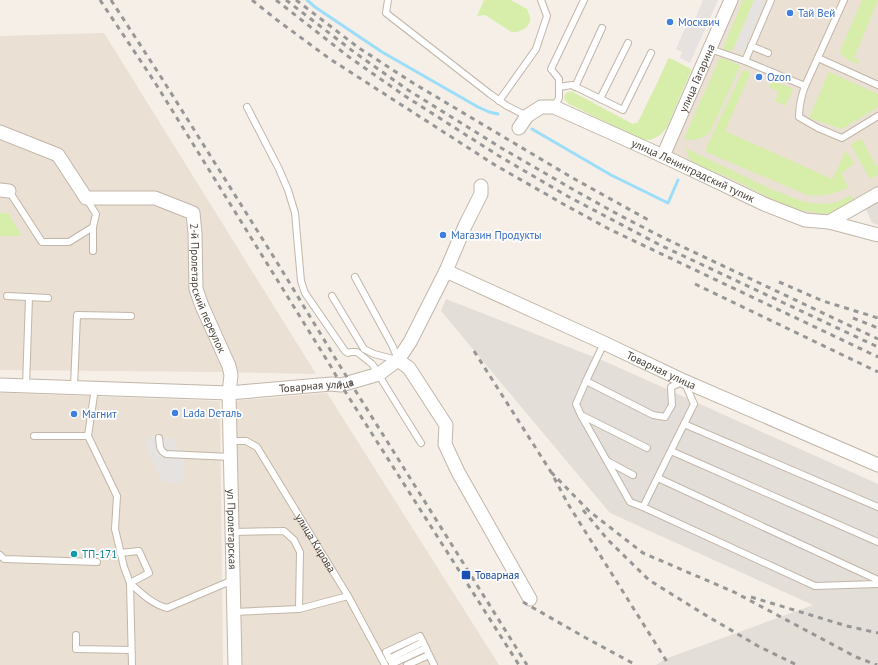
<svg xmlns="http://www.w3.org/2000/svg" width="878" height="665" font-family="'PT Sans',sans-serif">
  <rect width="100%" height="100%" fill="#f5efe7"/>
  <!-- residential -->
  <path fill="#eae0d4" d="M 737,0 L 878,0 L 878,190 L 829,219 L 776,205 L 671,153 Z
    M 104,33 L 316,374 L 225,372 L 0,370 L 0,36 Z
    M 0,393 L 220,401 L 223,665 L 0,665 Z
    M 327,393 L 499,665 L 236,665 L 233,401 Z"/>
  <!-- industrial -->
  <path fill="#e4ded8" d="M 878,200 L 878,225 L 872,223 L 865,207 Z
    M 446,299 L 604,361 L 878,484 L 878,665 L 656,665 L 665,659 L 813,605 L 610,513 L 441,311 Z"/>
  <!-- green -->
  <path fill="#d7eeab" d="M 484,0 L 511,0 L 527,9 C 528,12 531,17 530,21 C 529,28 519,33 512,32 C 508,30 490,18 485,15 L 477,16 Z
    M 743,0 L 754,0 L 734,48 L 729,52 L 724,49 L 724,46 Z
    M 862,0 L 878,0 L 854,58 L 859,60 L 858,64 C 851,61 843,59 840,51 Z
    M 670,58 L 691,69 L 691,71 L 667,127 C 661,136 653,141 642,140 L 571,105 C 566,102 562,99 566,93 L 571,91 L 633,124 L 638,122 L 658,81 L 668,59 Z
    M 723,58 L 739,65 L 739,69 L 736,75 L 710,132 C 705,138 691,142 684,139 L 685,136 L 718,62 L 719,59 Z
    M 745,70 L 749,71 L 750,74 L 725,131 L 832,179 L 833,178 L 844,154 L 846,151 L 847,151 L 853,161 L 854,164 L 847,169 L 842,173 L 842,175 L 848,187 C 834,194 824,197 807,195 L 706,152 L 705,150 L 706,148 L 742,72 Z
    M 829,72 L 878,94 L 878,107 L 842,129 L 809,118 Z
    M 772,80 L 793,89 L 785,106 L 775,101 L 779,92 L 769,87 Z
    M 860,139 L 862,140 L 876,166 L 878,165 L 878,175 L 871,179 L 867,174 L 851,145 L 854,142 Z
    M 685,148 L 771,189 L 799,200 L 811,203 L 827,204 L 837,202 L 849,196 L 851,196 L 854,200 L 853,201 L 834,212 L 824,214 L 789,208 L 734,180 L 696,164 L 690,159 Z
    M 0,213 L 8,213 L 22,236 L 0,236 Z"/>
  <!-- parking -->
  <path fill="#e6e2df" d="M 703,0 L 718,0 L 690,63 L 680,58 L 682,52 L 676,49 L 687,24 L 692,26 Z
    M 754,0 L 765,0 L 743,52 L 734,48 Z
    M 146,437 L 172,438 L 184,458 L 182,483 L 164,483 L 147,452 Z"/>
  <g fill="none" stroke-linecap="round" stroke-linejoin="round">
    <!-- stream -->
    <path stroke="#9cddf9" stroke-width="3" d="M 307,0 L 315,7 L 382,52 L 478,107 L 489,112 L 498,114
      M 532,129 L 611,175 L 668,203 L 678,180"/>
    <defs>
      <g id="lane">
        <path d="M 388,0 L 386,13 L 490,94 L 507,106 L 527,116"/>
        <path d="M 751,46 L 768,53"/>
        <path d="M 710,49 L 745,61 L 805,86 L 844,0"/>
        <path d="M 818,58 L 878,85"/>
        <path d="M 745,61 L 771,0"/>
        <path d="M 805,86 C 801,97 799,106 799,117 L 818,128 L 842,138 L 878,116"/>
        <path d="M 559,87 L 572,85 L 623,110 L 651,53"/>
        <path d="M 575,87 L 602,28"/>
        <path d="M 600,99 L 628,43"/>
        <path d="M 499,101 L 536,49 L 547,16 L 541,0"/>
        <path d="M 247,107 L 279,169 L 288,190 L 295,213 L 301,281 L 305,293 L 345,351 L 348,353 L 351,352 L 357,352 L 372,364 L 379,374 L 383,382 L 421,443"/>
        <path d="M 554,107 L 559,98 L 559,79 L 551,69 L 584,0"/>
        <path d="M 9,191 L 42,242 L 69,242 L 93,227"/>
        <path d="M 86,198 L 96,214 L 93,227 L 93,251"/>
        <path d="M 355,277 L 392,345 L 398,359"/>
        <path d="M 7,296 L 48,298"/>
        <path d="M 332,296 L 364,349 L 374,354 L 397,360"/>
        <path d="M 604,343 L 586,381 L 653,415 L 665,417 L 672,405 L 671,387 L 684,381 L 694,404 L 643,507 L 815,586 L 878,584"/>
        <path d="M 586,381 L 576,404 L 581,415 L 647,448"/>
        <path d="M 26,386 L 29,297"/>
        <path d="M 74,387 L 77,315 L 131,316"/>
        <path d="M 95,388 L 88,436 L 117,496 L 115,529 L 124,567 L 130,583 L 132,665"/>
        <path d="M 581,415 L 630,502 L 643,507"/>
        <path d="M 684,424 L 878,507"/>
        <path d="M 34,436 L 88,436"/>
        <path d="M 159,438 C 160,446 159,450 166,454 L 231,457"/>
        <path id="s1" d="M 230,441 L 246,441 L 257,447 L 348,596 L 385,665"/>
        <path d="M 671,451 L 878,542"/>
        <path d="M 607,461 L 633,475"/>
        <path d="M 658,478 L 878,580"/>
        <path d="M 232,532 L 284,531 L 294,540 L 300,552 L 299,609"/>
        <path d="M 120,553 L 139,551 L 149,573 L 130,583 C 141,593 152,604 167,608 L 233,580"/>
        <path d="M 0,555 L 4,559 L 97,562"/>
        <path d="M 234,612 L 299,609 L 348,596"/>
        <path d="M 76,635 L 76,649 L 131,650"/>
        <path d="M 389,659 L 423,642"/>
        <path d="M 392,664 L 426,648"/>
        <path d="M 393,665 L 386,652 L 420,636 L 434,665"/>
        <path d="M 407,665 L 429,655"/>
      </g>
      <g id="street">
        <path id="s2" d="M 519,128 L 527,116 L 541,107 L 554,107 L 663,156 L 764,204 L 805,220 L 829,222 L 878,235"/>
        <path id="s3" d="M 0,132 L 58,155 L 86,198 L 155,198 L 193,213 L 195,233 L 196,289 L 202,306 L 229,366 L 231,375 L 229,393 L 235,665"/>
        <path id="s4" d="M 663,156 L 731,0"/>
        <path d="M 0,190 L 9,191"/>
        <path d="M 829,222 L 878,194"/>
        <path id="s5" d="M 446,271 L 604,343 L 684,381 L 878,465"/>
        <path d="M 398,360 L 409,368 L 446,425 L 445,444 L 458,472 L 530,599"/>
        <path id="s6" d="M 0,385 L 229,393 L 331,384 L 341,385 L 379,374 L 398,360 L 410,342 L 446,271 L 465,226 L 481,194 L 481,186"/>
      </g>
    </defs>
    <!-- lane casing -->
    <use href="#lane" stroke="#c2b6a8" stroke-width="8"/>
    <!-- street casing -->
    <use href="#street" stroke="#c2b6a8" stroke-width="15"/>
    <!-- lane -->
    <use href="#lane" stroke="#fff" stroke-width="6"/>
    <!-- street -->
    <use href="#street" stroke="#fff" stroke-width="13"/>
    <!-- rail -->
    <path stroke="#979797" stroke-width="3" stroke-dasharray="5 5" stroke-linecap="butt" d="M 100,0 L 154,81 L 333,370 L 341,385 L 519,665
      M 111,0 L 161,77 L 275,259 L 340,366 L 527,665
      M 252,0 L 277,20 L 330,59 L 495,165 L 565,205 L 609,229 L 878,357
      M 276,0 L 349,57 L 405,96 L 499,156 L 569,197 L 660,245 L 878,347
      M 286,0 L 354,52 L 408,90 L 503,149 L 574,190 L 619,215 L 664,238 L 878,339
      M 296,0 L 359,48 L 413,83 L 571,177 L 652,222
      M 779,282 L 823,301 L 878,318
      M 695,284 L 878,372
      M 853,318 L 878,328
      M 474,351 L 551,472 L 568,504 L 669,665
      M 551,472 L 589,511 L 643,553 L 734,592 L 856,657 L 877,665
      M 583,510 L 608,540 L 649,580 L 702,613 L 758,646 L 797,665
      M 751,597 L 847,626 L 878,633
      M 523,602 L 586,638 L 636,665"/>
  </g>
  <!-- markers -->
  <g fill="#3f7fe0" stroke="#fff" stroke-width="1.5">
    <circle cx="790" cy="13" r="4"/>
    <circle cx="670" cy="22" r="4"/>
    <circle cx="759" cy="77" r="4"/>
    <circle cx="443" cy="235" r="4"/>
    <circle cx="175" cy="413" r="4"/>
    <circle cx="74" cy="414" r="4"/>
  </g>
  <circle fill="#0f9aa8" stroke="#fff" stroke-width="1.5" cx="74" cy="554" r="4"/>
  <rect fill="#1a4fb4" stroke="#fff" stroke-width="1.5" x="461" y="570" width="10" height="10" rx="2"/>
  <g text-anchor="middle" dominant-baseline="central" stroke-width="3.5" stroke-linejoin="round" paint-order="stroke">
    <!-- shop labels -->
    <g font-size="11" fill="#366cbe" stroke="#fff" text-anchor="start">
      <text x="798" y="13">Тай Вей</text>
      <text x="678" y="22">Москвич</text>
      <text x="767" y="77">Ozon</text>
      <text x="451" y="235">Магазин Продукты</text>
      <text x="183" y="413">Lada Dеталь</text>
      <text x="82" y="414">Магнит</text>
    </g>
    <!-- street labels -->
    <g font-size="11" fill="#493f35" stroke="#fff">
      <text stroke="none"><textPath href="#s4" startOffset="85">улица Гагарина</textPath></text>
      <text stroke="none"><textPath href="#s2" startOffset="197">улица Ленинградский тупик</textPath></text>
      <text stroke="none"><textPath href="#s3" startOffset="301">2-й Пролетарский переулок</textPath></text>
      <text stroke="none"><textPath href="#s5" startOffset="237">Товарная улица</textPath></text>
      <text stroke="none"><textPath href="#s6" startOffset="317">Товарная улица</textPath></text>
      <text stroke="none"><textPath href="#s3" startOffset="547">ул Пролетарская</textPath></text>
      <text stroke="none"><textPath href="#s1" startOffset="141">улица Кирова</textPath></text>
    </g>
    <!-- culture labels -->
    <g font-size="11" fill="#0d838f" stroke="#fff" text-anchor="start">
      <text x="82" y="554">ТП-171</text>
    </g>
    <!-- transit labels -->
    <g font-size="11" fill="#164399" stroke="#fff" text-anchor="start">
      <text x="475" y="575">Товарная</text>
    </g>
  </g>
</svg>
